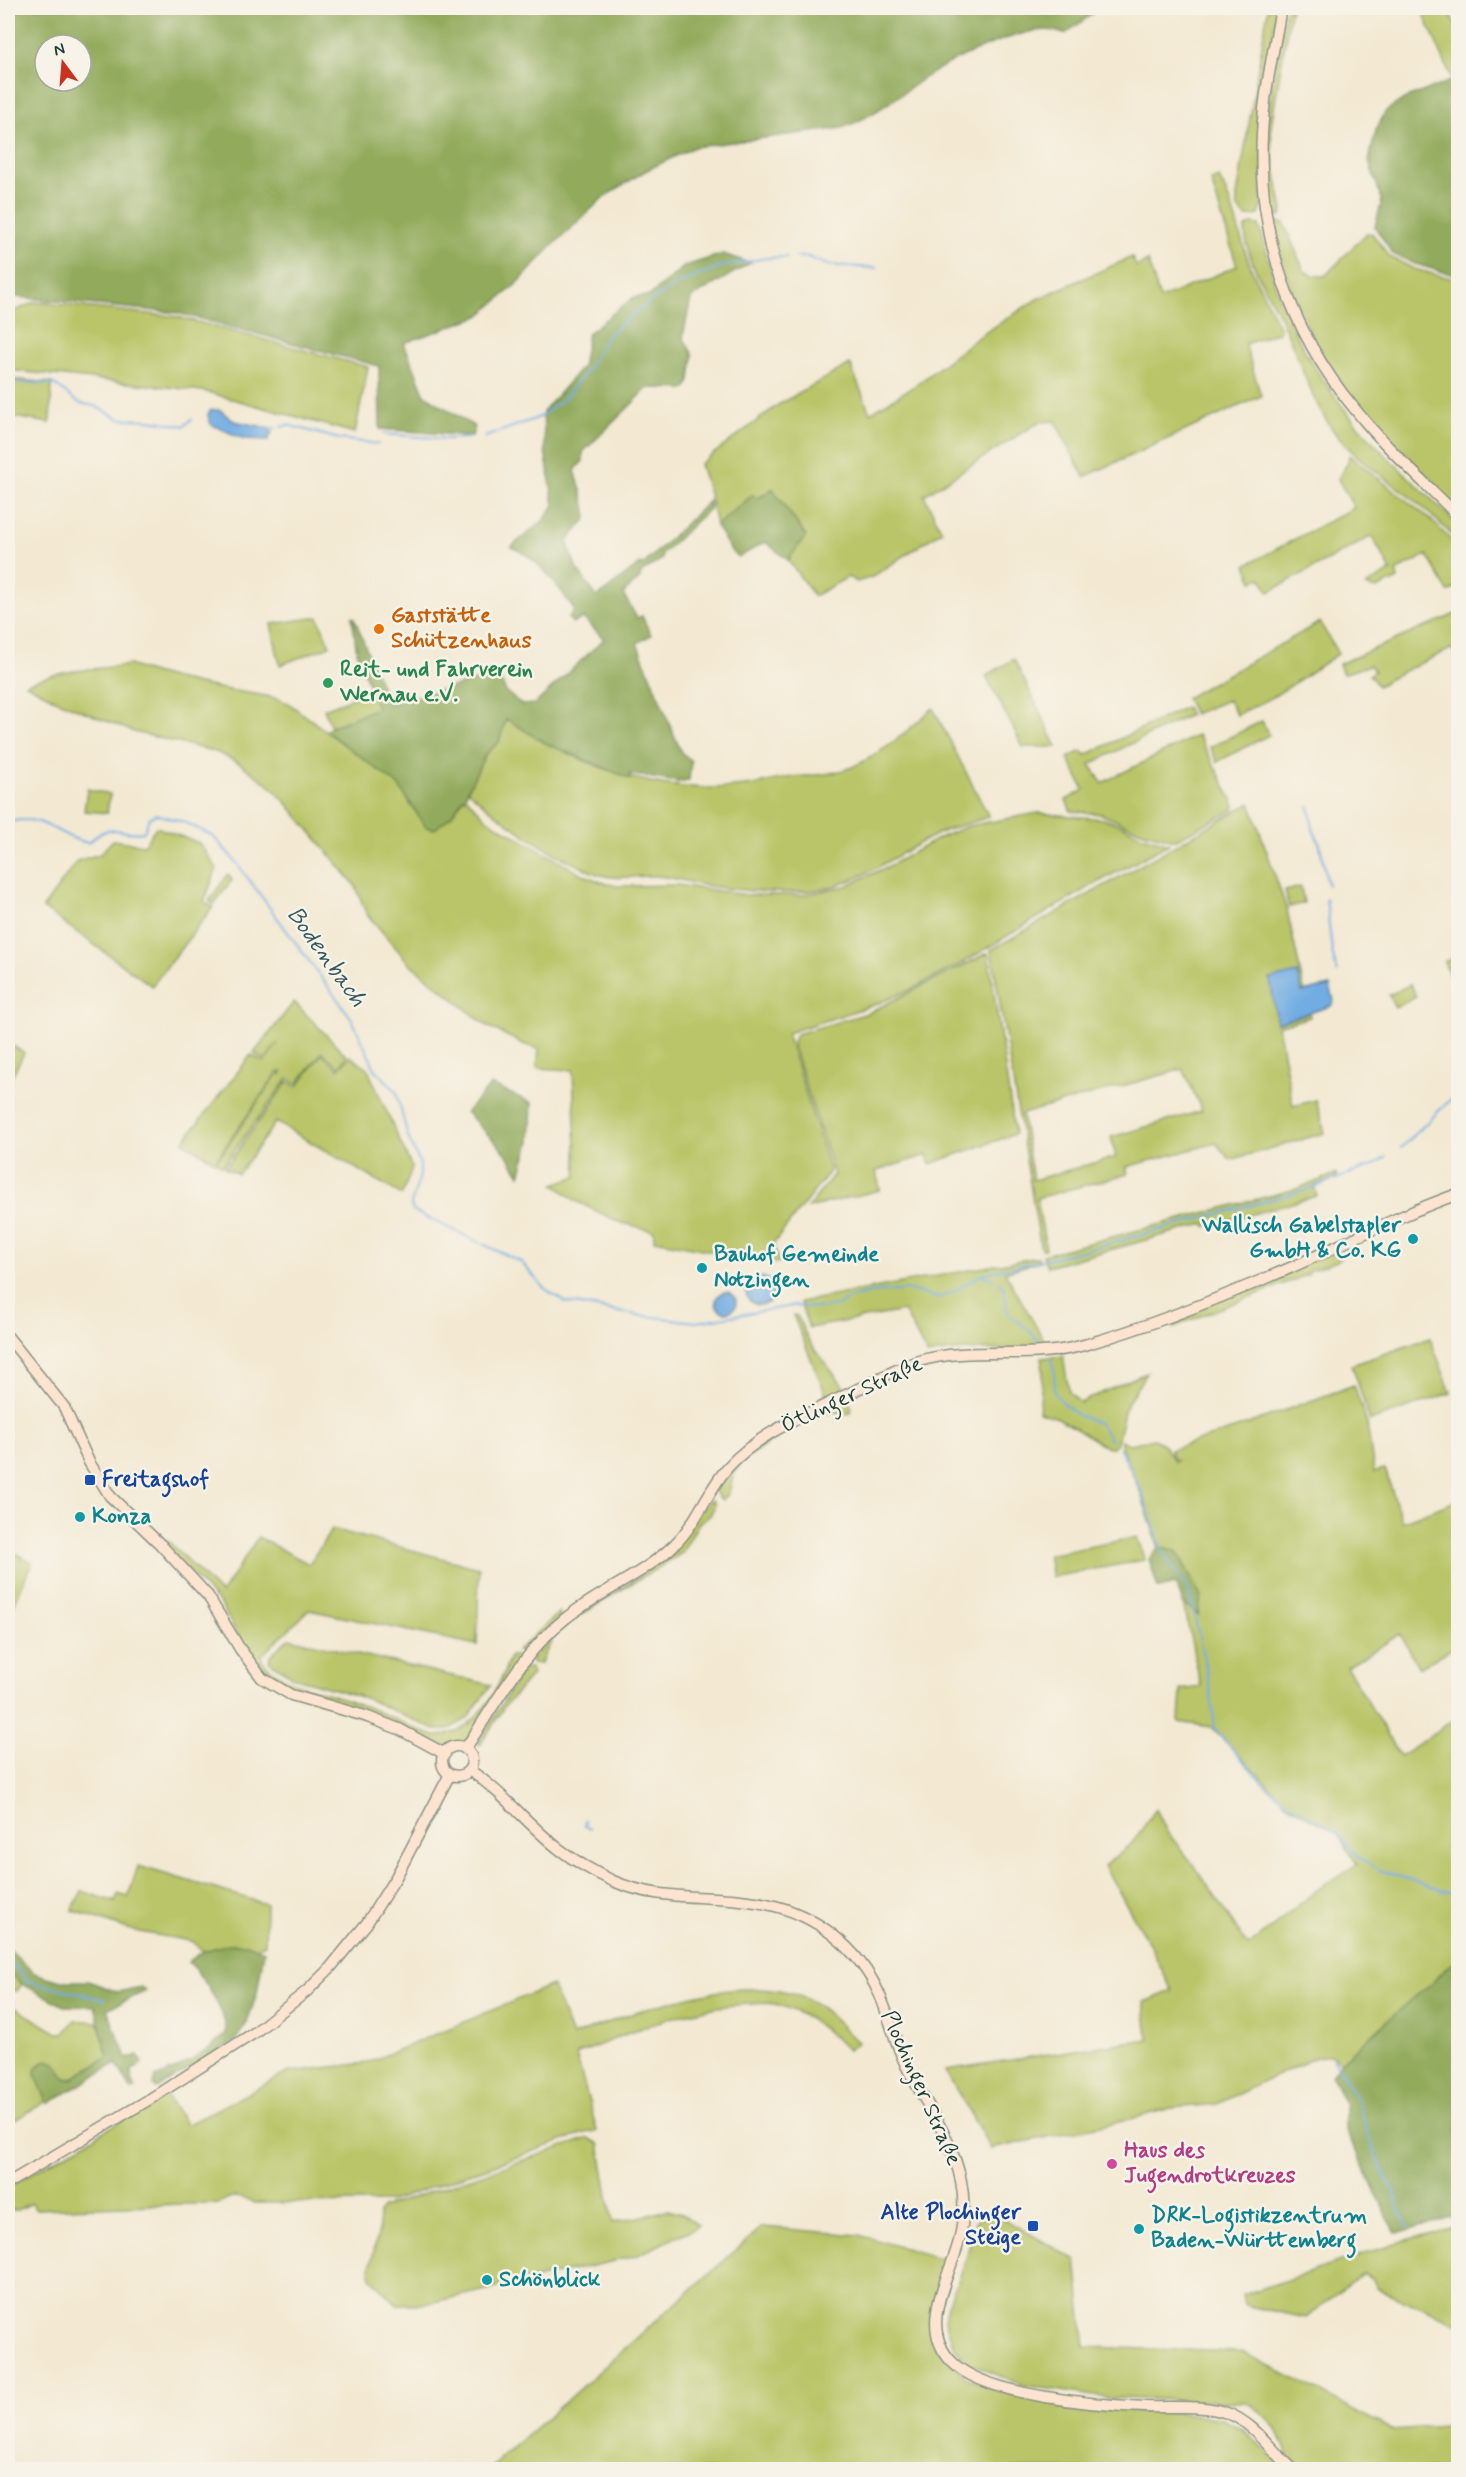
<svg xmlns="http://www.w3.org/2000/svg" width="1466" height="2477" font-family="Mynerve,sans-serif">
  <rect width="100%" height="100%" fill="#f7f3e8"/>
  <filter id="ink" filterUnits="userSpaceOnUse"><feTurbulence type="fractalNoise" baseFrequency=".0167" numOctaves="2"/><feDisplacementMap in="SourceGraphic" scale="12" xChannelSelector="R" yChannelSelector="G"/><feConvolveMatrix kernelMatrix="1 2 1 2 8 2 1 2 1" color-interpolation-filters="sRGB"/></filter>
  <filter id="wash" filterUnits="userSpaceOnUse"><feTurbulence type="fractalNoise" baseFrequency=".008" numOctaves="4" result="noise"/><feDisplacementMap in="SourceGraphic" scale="24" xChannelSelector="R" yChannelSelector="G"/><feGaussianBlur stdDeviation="1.35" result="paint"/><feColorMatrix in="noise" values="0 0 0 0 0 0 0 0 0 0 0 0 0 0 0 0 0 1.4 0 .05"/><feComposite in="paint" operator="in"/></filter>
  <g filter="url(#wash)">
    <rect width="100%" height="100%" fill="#f3e9d3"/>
    <!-- green -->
    <path fill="#b9c567" stroke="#6c814e" stroke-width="1.5" fill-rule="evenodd" d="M 1268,8 L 1277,8 L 1265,82 L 1262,206 L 1259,215 L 1246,217 L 1237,207 L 1237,196 Z
      M 1286,8 L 1291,8 L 1271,125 L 1272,153 L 1283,211 L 1281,216 L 1275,216 L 1269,212 L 1265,138 L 1269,102 Z
      M 1421,8 L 1448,8 L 1458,32 L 1458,78 L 1453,81 Z
      M 1219,178 C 1233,203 1238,230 1247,257 C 1256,282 1269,305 1280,329 L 1279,332 L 1245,344 L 1261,396 L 1084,477 L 1055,421 L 1039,422 L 924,495 L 942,531 L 872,577 L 857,582 L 848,577 L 814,596 L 788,560 L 805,536 L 772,489 L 756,500 L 753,495 L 716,526 L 711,500 L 700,464 L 778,405 L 850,364 L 870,413 L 916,385 L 977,338 L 1037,299 L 1132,257 L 1136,267 L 1148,261 L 1160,299 L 1237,266 L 1211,181 Z
      M 1277,222 L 1284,223 L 1304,271 L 1313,276 L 1325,276 L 1366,234 L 1372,233 L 1390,257 L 1414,269 L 1458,280 L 1458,510 C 1422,473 1377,435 1347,393 C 1309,341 1287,288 1273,226 Z
      M 1252,224 L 1259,225 C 1268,252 1272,281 1283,307 C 1305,358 1336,403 1374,443 C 1401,472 1432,497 1458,526 L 1458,541 C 1438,520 1417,502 1393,484 C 1372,468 1351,454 1335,433 C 1309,399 1299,355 1280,317 C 1267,291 1245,258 1245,228 Z
      M 35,302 L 178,317 L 368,367 L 355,433 L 203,391 L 8,370 L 8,314 Z
      M 8,379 L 52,383 L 50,423 L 8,416 Z
      M 1349,455 L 1430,519 L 1458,547 L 1458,587 L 1448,592 L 1427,555 L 1396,571 L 1398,579 L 1376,589 L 1366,586 L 1391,571 L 1372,536 L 1269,592 L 1261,578 L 1253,581 L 1246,565 L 1354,508 L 1338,479 L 1348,462 Z
      M 1458,613 L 1458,661 L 1453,648 L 1398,674 L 1378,686 L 1369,675 L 1374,671 L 1370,665 L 1343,674 L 1339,664 Z
      M 318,617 L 330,646 L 280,665 L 271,624 Z
      M 1320,622 L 1338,654 L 1273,697 L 1237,715 L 1228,700 L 1194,714 L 1186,698 Z
      M 1014,659 L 1057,747 L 1023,747 L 986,676 Z
      M 129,665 C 161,677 196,684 229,690 C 249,694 269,694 288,703 L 399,785 L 411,806 L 451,816 L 465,796 L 488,820 L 574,870 L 598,881 L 617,886 L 677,885 L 747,895 L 804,895 L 846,886 L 891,865 L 939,838 L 968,826 L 1038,813 L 1104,819 L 1124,826 L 1140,835 L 1169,844 L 1091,886 L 962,963 L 912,989 L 876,1004 L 787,1033 L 830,1171 L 773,1244 L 779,1262 L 776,1263 L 654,1240 L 654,1231 L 619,1222 L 576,1201 L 554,1184 L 577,1176 L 573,1070 L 537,1068 L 539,1049 L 523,1044 L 487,1026 L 409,963 L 366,913 L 355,885 L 285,801 L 269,785 L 239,763 L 216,752 L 134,732 L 58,701 L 26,684 C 61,669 93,670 129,665 Z
      M 371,691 L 378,708 L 331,727 L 324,709 Z
      M 1186,707 L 1190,715 L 1090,764 L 1102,783 L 1198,735 L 1233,801 L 1235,806 L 1233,810 L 1175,840 L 1141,831 L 1101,814 L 1071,811 L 1066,800 L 1084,790 L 1068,758 L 1082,751 L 1086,755 Z
      M 933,708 L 989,817 C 971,822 954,827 937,834 C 900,852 868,878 827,888 C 793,896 744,891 709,886 C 691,883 673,877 655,876 C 631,875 616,882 592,872 C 545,851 505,824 467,790 L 485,755 L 499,742 L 506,718 C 586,769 658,798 754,785 C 763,784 772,780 781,779 C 803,775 831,776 852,767 C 882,754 909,730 933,708 Z
      M 1262,721 L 1269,735 L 1217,762 L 1210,747 Z
      M 87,789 L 110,794 L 107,813 L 84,811 Z
      M 1250,803 L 1287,910 L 1310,1017 L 1278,1026 L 1293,1106 L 1316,1100 L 1325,1133 L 1230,1160 L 1216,1143 L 1126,1167 L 1128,1174 L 1037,1198 L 1046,1249 L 1041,1249 L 991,950 ZM 1183,1069 L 1202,1111 L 1111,1137 L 1116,1157 L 1033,1180 L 1022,1114 Z
      M 156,827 L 199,843 L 217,868 L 204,902 L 213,907 L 152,986 L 43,908 L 77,861 L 100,854 L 113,840 L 144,845 Z
      M 228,874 L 232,880 L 214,904 L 209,901 Z
      M 1301,887 L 1304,903 L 1289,907 L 1285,891 Z
      M 988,953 L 1015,1134 L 930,1164 L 927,1155 L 876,1171 L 880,1190 L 808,1208 L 834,1174 L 794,1049 L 793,1042 L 796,1034 L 868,1013 Z
      M 1458,956 L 1458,976 L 1451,979 L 1444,962 Z
      M 1411,984 L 1416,997 L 1395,1008 L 1389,995 Z
      M 294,1002 L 347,1056 L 339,1067 L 322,1052 L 297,1084 L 288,1078 L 223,1166 L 216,1162 L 278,1073 L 281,1075 L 283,1071 L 281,1073 L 278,1072 L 215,1161 L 183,1142 L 251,1055 L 264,1062 L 278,1043 L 265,1060 L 254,1053 Z
      M 8,1043 L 24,1053 L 8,1084 Z
      M 322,1054 L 338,1069 L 350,1056 L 367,1068 L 412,1168 L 402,1195 L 276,1122 L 238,1174 L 225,1168 L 288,1081 L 297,1087 Z
      M 1336,1174 L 1337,1178 L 1314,1186 L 1317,1196 L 1206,1227 L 1204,1224 L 1047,1267 L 1043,1255 L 1296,1189 Z
      M 1336,1253 L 1341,1257 L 1337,1261 L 1309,1271 L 1309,1274 L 1173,1327 L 1173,1318 L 1320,1257 Z
      M 1038,1257 L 1040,1261 L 1005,1272 L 1049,1349 C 1007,1352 968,1346 927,1355 L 904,1311 L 809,1328 L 800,1302 Z
      M 793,1315 L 797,1316 L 810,1343 L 844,1387 L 841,1393 L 828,1400 Z
      M 1430,1338 L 1451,1393 L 1370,1421 L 1352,1365 Z
      M 1063,1356 L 1069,1392 L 1080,1403 L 1147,1372 L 1125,1407 L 1117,1443 L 1113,1448 L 1108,1448 L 1058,1418 L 1039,1412 L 1043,1370 L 1041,1358 Z
      M 1354,1385 L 1367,1423 L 1374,1472 L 1385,1469 L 1402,1522 L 1458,1500 L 1458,1645 L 1419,1668 L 1400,1634 L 1347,1667 L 1400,1756 L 1455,1719 L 1458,1724 L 1458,1959 L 1341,2062 L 1331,2055 L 1316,2057 L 1217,2104 L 1171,2108 L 1123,2121 L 991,2149 L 945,2070 L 1148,2039 L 1144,2002 L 1172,1991 L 1151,1947 L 1104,1866 L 1133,1842 L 1156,1809 L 1167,1832 L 1194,1865 L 1248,1946 L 1317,1890 L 1357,1864 L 1337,1833 L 1287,1804 L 1211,1727 L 1179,1722 L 1181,1690 L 1201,1687 L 1183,1603 L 1198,1615 L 1177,1552 L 1159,1548 L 1141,1494 L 1121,1447 L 1121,1440 L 1129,1444 L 1154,1439 L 1163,1444 L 1175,1462 L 1177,1460 L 1174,1459 L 1170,1450 L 1237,1428 Z
      M 848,1400 L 852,1408 L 851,1413 C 844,1415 840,1411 833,1412 C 812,1414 751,1452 737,1468 C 729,1479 734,1493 722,1500 L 714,1491 C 722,1481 729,1470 738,1462 C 767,1433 811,1417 848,1400 Z
      M 711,1499 L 715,1505 L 711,1514 L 699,1523 L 682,1553 L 572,1620 L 555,1634 L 540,1664 L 532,1663 L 531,1659 L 563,1624 L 640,1576 Z
      M 332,1529 L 479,1568 L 477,1645 L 309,1610 L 262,1655 L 262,1661 C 285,1687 319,1689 351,1701 C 379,1711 405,1725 433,1736 C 474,1737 499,1691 510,1656 L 515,1656 L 519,1659 C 509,1678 477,1734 460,1744 C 454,1747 448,1746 442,1746 L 288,1689 L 263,1671 L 245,1649 L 221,1605 L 164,1545 L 168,1541 L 221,1594 L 258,1537 L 309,1564 Z
      M 1137,1537 L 1145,1560 L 1052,1577 L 1048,1555 Z
      M 8,1549 L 32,1562 L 12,1610 L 8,1608 Z
      M 559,1613 L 560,1618 L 526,1653 L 517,1651 Z
      M 289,1638 L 491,1685 L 467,1719 L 448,1730 L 435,1730 L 368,1699 L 293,1677 L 269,1661 L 270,1656 Z
      M 524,1668 L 530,1668 L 532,1675 L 504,1707 L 480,1745 L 478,1742 Z
      M 138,1866 L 266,1904 L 265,1944 L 256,1948 C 237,1941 222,1946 203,1951 L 191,1941 L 134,1931 L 72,1910 L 82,1891 L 115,1902 L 118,1894 L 128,1897 Z
      M 8,1972 L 22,1984 L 17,1991 L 8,1990 Z
      M 552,1985 L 572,2036 C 638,2011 744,1967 813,2002 C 829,2011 844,2030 858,2042 L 848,2050 C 825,2029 805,2012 775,2004 C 768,2002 759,2004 752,2004 C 690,2005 632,2031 576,2055 L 597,2131 L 585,2133 L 389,2202 L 254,2203 C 241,2196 230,2194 219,2204 L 183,2204 L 36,2209 L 31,2203 L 17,2210 L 8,2210 L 8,2187 L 166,2095 L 186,2125 L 289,2072 L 367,2063 Z
      M 14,2007 L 57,2033 L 64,2033 L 75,2020 L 98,2022 L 108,2057 L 72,2079 L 35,2073 L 47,2101 L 8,2124 L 8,2012 Z
      M 589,2138 L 599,2144 L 613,2223 L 668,2210 L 683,2214 L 699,2226 L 636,2256 L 425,2304 L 397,2304 L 371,2277 L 370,2267 L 379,2230 L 379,2211 L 382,2208 Z
      M 990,2214 L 1004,2219 L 1076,2260 L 1085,2347 L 1243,2352 L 1392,2430 L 1457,2425 L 1458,2469 L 1306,2469 C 1279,2454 1289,2449 1276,2428 C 1269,2417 1257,2409 1247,2402 L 1108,2398 L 1022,2385 L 966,2362 L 953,2345 L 945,2320 L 948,2304 L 966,2260 L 976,2220 Z
      M 1458,2225 L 1458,2324 L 1377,2288 L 1373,2279 L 1363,2273 L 1306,2318 L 1244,2305 L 1242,2295 L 1400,2242 Z
      M 762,2227 L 859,2235 L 949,2261 L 932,2324 L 963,2376 L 992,2389 L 1036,2401 L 1089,2408 L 1195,2414 L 1221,2419 L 1242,2429 L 1287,2469 L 488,2470 Z"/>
    <!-- forest -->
    <path fill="#92aa5c" stroke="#587448" stroke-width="1.5" fill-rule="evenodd" d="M 9,8 L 1100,8 L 1065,34 C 1060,33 1053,30 1047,30 C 1015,30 951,60 924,78 C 895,98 875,116 842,128 L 694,147 L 645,171 L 604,197 L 548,250 L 519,282 L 479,316 L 404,343 L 425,395 L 475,427 L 472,436 L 380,429 L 379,366 L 178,313 L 8,296 ZM 45,45 L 81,45 L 81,81 L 45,81 Z
      M 1458,78 L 1458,276 L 1415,264 L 1393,254 L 1375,227 L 1382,200 L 1369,161 L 1376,130 L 1386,111 L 1404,99 Z
      M 723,254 L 750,263 L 691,298 L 683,337 L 693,355 L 690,381 L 686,389 L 648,388 L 583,452 L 583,461 L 575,470 C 579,486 586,502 587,518 L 567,542 L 577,569 L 597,597 L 640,564 L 643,565 L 709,501 L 710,508 L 662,554 L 662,559 L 641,573 L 640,578 L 623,594 L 637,618 L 642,616 L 651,635 L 637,643 L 681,752 L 691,761 L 689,780 L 678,782 L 629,774 L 631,779 L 547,744 L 506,719 L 499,742 L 485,755 L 465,796 L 451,816 L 435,829 L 426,827 L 398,785 L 326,731 L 331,727 L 377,708 L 357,653 L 352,617 L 354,617 L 388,704 L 498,675 L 506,692 L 522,705 L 535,704 L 604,639 L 583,618 L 573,623 L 568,618 L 575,610 C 557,586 539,557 511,547 L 544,520 L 554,505 L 545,451 L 543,412 L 582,367 L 588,333 L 634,297 L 649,296 L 685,266 Z
      M 773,489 L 806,536 L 788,560 L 765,542 L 739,557 L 731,551 L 716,526 L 753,495 L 757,499 Z
      M 491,1085 L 532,1103 L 530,1142 L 520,1175 L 505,1152 L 466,1112 Z
      M 1159,1548 L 1177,1551 L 1201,1597 L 1198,1615 L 1183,1603 L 1176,1584 L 1158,1588 L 1149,1559 Z
      M 230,1944 L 246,1944 L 264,1951 L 257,1993 L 247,2023 L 234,2042 L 157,2088 L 153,2085 L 155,2078 C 182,2068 205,2054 226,2034 C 227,2012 203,1977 188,1962 L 203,1951 Z
      M 8,1948 L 34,1973 L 61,1981 L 88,1981 L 118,1992 L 141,1987 L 146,1991 L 107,2009 L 127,2059 L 138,2055 L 142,2063 L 132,2070 L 132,2079 L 136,2089 L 132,2090 L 116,2063 L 48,2104 L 35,2073 L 36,2067 L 47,2060 L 56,2063 L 65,2079 L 72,2079 L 108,2057 L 95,2006 L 64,2006 L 22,1984 L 8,1972 Z
      M 1458,1959 L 1458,2215 L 1396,2233 L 1345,2129 L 1345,2105 L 1332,2075 L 1341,2062 Z"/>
    <!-- water -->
    <path fill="#71ace2" stroke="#48748b" stroke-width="1.5" d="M 211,410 L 220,410 L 234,421 L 270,428 L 272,433 L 268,440 L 244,439 L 212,425 L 209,421 L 208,414 Z
      M 1298,973 L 1302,992 L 1330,986 L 1334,1001 L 1331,1006 L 1277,1023 L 1270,979 Z
      M746 1291a14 14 0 1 1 28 0a14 14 0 1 1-28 0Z
      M716 1302a10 10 0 1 1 20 0a10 10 0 1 1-20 0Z"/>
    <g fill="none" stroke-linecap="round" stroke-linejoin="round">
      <!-- stream -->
      <path stroke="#71ace2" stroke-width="2" d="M 796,257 L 808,257 L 827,265 L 877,268
        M 8,382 L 54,384 L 79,403 L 95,406 L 120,419 L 150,420 L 184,426 L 192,419
        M 281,427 L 288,425 L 339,439 L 378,444
        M 270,428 L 276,428
        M 384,434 L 446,439 L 468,438
        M 485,437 L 540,417 L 563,400 L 588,369 L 607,336 L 642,307 L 676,285 L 718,267 L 767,258 L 787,257
        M 1309,806 L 1313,829 L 1320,845 L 1328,885
        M 8,822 C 46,813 55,836 88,843 C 114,819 116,836 144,832 L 149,818 L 156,814 L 184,822 L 213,836 L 236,862 L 352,1019 L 375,1069 L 396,1091 L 408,1137 L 420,1164 L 420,1176 L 411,1204 L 413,1211 L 521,1262 L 544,1288 L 564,1302 L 636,1315 L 696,1322 L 792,1306 L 824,1308 L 840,1305 L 847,1299 L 870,1293 L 910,1290 L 938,1298 L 953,1292 L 982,1274 L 993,1280
        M 1326,898 L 1332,951 L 1337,973
        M 1401,1148 L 1451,1099
        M 982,1274 L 1086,1250 L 1306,1190 L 1371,1166 L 1387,1157
        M 999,1283 L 1004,1287 L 1008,1314 L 1029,1330 L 1042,1346
        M 1051,1360 L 1054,1370 L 1055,1393 L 1061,1401 L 1077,1415 L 1099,1423 L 1112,1442
        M 1120,1448 L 1142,1492 L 1163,1553 L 1189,1592 L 1210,1687 L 1215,1729 L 1262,1782 L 1289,1804 L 1326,1825 L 1342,1838 L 1359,1858 L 1379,1870 L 1440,1890 L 1458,1894
        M 585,1821 L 584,1826 L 590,1828
        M 8,1958 L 28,1981 L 105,2000
        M 1333,2058 L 1358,2100 L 1371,2143 L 1408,2227"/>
    </g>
  </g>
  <g filter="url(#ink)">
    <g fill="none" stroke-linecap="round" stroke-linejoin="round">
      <defs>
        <path id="secondary" d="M 1281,8 C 1274,49 1264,91 1262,134 C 1257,234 1290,331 1354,408 C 1385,447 1423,481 1458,516
          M 8,1337 L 64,1407 L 89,1462 L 110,1496 L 160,1544 L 208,1596 L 240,1649 L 262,1678 L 291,1695 L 365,1716 L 399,1729 L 445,1754
          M442 1761a15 15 0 1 1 30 0a15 15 0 1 1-30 0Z
          M 465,1749 C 495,1705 523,1651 566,1618 C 600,1591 643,1575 674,1545 C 697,1523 707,1491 728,1467 C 759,1433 804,1416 844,1396 C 869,1384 893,1370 919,1361 C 973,1345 1030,1361 1084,1345 C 1154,1325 1223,1297 1290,1268 C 1346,1243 1401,1214 1458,1194
          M 469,1770 C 503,1792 528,1825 559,1849 C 576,1862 594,1872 613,1881 C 665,1904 721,1892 775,1906 C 824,1919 865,1955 883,2003 C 892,2026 898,2052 910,2073 C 929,2109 953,2141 961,2181 C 965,2201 964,2218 960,2237 C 951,2277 916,2325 952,2362 C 985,2396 1098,2405 1145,2407 C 1172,2408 1202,2404 1227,2413 C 1255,2423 1271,2451 1294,2470
          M 8,2183 L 150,2099 L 254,2033 L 307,1991 L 330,1968 L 367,1923 L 396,1877 L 450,1774"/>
      </defs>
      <!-- secondary casing -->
      <use href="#secondary" stroke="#899384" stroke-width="13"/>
      <!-- secondary -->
      <use href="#secondary" stroke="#fde4d1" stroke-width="10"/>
    </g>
  </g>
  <!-- markers -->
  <circle fill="#e8710a" stroke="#f7f3e8" stroke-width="2" cx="379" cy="629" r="6"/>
  <circle fill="#2e9e5b" stroke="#f7f3e8" stroke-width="2" cx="328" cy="683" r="6"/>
  <g fill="#0f9aa8" stroke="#f7f3e8" stroke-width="2">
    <circle cx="1413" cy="1239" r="6"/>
    <circle cx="702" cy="1268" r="6"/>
    <circle cx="80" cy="1517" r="6"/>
    <circle cx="1139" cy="2229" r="6"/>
    <circle cx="487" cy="2280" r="6"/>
  </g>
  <g fill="#1a4fb4" stroke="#f7f3e8" stroke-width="2">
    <rect x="84" y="1474" width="12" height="12" rx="3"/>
    <rect x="1027" y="2220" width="12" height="12" rx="3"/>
  </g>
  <circle fill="#d1479c" stroke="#f7f3e8" stroke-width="2" cx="1112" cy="2164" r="6"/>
  <g text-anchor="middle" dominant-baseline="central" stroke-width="5" stroke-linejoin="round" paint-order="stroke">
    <!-- food labels -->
    <g font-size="22" font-weight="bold" fill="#c56008" stroke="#f7f3e8" text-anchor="start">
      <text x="391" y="616">Gaststätte<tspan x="391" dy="25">Schützenhaus</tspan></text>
    </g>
    <!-- leisure labels -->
    <g font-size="22" font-weight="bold" fill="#27864d" stroke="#f7f3e8" text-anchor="start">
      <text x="340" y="670">Reit- und Fahrverein<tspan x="340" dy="25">Wernau e.V.</tspan></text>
    </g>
    <!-- culture labels -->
    <g font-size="22" font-weight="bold" fill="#0d838f" stroke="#f7f3e8" text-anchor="start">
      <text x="1401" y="1226" text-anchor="end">Wallisch Gabelstapler<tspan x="1401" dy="25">GmbH &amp; Co. KG</tspan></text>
      <text x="714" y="1255">Bauhof Gemeinde<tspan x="714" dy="25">Notzingen</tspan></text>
      <text x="92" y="1517">Konza</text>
      <text x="1151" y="2216">DRK-Logistikzentrum<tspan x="1151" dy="25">Baden-Württemberg</tspan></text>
      <text x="499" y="2280">Schönblick</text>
    </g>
    <!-- street labels -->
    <g font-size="22" fill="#1f3d34" stroke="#f7f3e8">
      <text transform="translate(852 1395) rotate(-25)">Ötlinger Straße</text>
      <text transform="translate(921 2088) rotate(66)">Plochinger Straße</text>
    </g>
    <!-- transit labels -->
    <g font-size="22" font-weight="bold" fill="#164399" stroke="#f7f3e8" text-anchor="start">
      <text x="102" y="1480">Freitagshof</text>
      <text x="1021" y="2213" text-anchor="end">Alte Plochinger<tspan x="1021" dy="25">Steige</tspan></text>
    </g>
    <!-- hotel labels -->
    <g font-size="22" font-weight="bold" fill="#b23c85" stroke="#f7f3e8" text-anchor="start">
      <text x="1124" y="2151">Haus des<tspan x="1124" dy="25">Jugendrotkreuzes</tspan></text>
    </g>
    <!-- water labels -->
    <g font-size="24" font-style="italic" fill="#345960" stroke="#f7f3e8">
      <text transform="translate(326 957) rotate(54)">Bodenbach</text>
    </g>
  </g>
  <!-- margin -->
  <rect width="1466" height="2477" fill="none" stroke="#f7f3e8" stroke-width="30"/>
  <!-- north arrow -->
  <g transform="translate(63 63) rotate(344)"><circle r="28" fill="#f7f3e8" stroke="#a1aaa0" stroke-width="1.5"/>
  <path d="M0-4.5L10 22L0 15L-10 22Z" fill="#c8321e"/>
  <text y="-9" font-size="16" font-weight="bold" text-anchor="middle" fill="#1f3d34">N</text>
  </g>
</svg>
